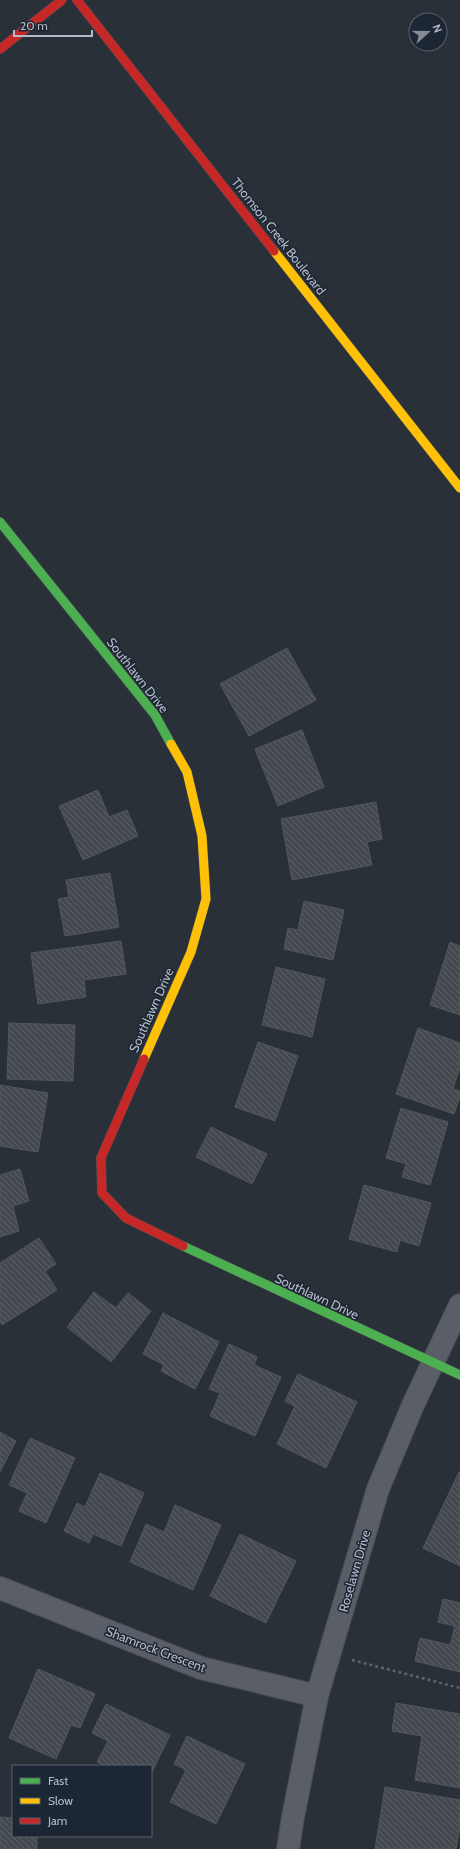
<svg xmlns="http://www.w3.org/2000/svg" width="460" height="1849" font-family="Cabin,sans-serif">
  <defs>
    <pattern id="building-back-hatch" width="6" height="6" patternUnits="userSpaceOnUse"><rect width="6" height="6" fill="#444950"/><path d="M-1 5l2 2M0 0l6 6M5-1l2 2" fill="none" stroke="#5d6168"/></pattern>
  </defs>
  <rect width="100%" height="100%" fill="#2a3038"/>
  <!-- building -->
  <path fill="url(#building-back-hatch)" stroke="#52575f" d="M 287,648 L 316,700 L 249,736 L 220,684 Z
    M 302,730 L 324,787 L 278,806 L 255,749 Z
    M 98,790 L 109,817 L 127,810 L 138,836 L 83,860 L 59,806 Z
    M 376,802 L 382,839 L 367,842 L 372,865 L 292,880 L 281,819 Z
    M 110,873 L 119,927 L 65,936 L 58,899 L 69,897 L 66,880 Z
    M 304,901 L 344,910 L 333,960 L 284,949 L 288,928 L 298,930 Z
    M 121,941 L 126,974 L 84,980 L 86,997 L 38,1004 L 31,953 Z
    M 450,942 L 460,946 L 460,1015 L 430,1005 Z
    M 276,967 L 325,979 L 312,1037 L 262,1025 Z
    M 9,1023 L 75,1025 L 73,1081 L 7,1079 Z
    M 418,1028 L 460,1043 L 460,1067 L 453,1089 L 460,1091 L 460,1096 L 454,1114 L 396,1094 Z
    M 258,1042 L 298,1056 L 275,1121 L 235,1107 Z
    M 0,1085 L 48,1093 L 38,1152 L 0,1146 Z
    M 401,1108 L 448,1122 L 430,1185 L 402,1177 L 406,1164 L 386,1158 Z
    M 211,1127 L 267,1154 L 252,1184 L 196,1157 Z
    M 20,1169 L 29,1201 L 13,1206 L 19,1231 L 0,1237 L 0,1175 Z
    M 364,1185 L 431,1203 L 419,1246 L 400,1240 L 397,1252 L 349,1239 Z
    M 39,1238 L 56,1264 L 45,1271 L 57,1290 L 2,1325 L 0,1321 L 0,1263 Z
    M 94,1292 L 116,1308 L 128,1293 L 151,1311 L 111,1362 L 67,1327 Z
    M 163,1313 L 219,1342 L 195,1389 L 161,1371 L 164,1365 L 143,1354 Z
    M 229,1344 L 257,1357 L 254,1365 L 281,1377 L 255,1436 L 210,1416 L 220,1393 L 209,1389 Z
    M 298,1374 L 357,1402 L 326,1468 L 277,1444 L 295,1406 L 285,1401 Z
    M 0,1432 L 16,1441 L 0,1472 Z
    M 30,1438 L 75,1458 L 46,1523 L 19,1511 L 27,1493 L 9,1485 Z
    M 459,1472 L 460,1472 L 460,1566 L 423,1548 Z
    M 100,1473 L 144,1493 L 121,1546 L 93,1534 L 89,1543 L 64,1531 L 77,1503 L 85,1507 Z
    M 175,1505 L 221,1525 L 193,1590 L 130,1562 L 146,1524 L 164,1532 Z
    M 240,1534 L 296,1561 L 266,1623 L 210,1596 Z
    M 443,1599 L 460,1603 L 460,1672 L 415,1661 L 420,1638 L 450,1645 L 455,1626 L 438,1622 Z
    M 38,1669 L 95,1694 L 80,1728 L 71,1725 L 56,1759 L 9,1738 Z
    M 396,1703 L 460,1714 L 460,1788 L 415,1780 L 422,1736 L 392,1731 Z
    M 106,1704 L 170,1735 L 151,1774 L 151,1766 L 106,1766 L 97,1762 L 108,1741 L 92,1733 Z
    M 187,1736 L 245,1764 L 216,1824 L 170,1802 L 186,1770 L 174,1764 Z
    M 385,1787 L 460,1800 L 460,1827 L 456,1849 L 375,1849 Z
    M 0,1817 L 13,1818 L 13,1836 L 37,1836 L 37,1849 L 0,1849 Z"/>
  <g fill="none" stroke-linecap="round" stroke-linejoin="round">
    <defs>
      <path id="street" d="M 0,1588 L 201,1668 L 317,1696
        M 288,1849 L 293,1817 L 317,1696 L 378,1489 L 413,1405 L 460,1305"/>
      <path id="fast" d="M 0,522 L 155,715 L 171,744
        M 183,1246 L 460,1375"/>
      <path id="slow" d="M 274,251 L 460,488
        M 144,1059 L 191,952 L 206,899 L 202,836 L 187,772 L 171,744"/>
      <path id="jam" d="M 77,0 L 274,251
        M 0,49 L 62,0
        M 144,1059 L 101,1158 L 102,1193 L 126,1218 L 183,1246"/>
    </defs>
    <!-- street casing -->
    <use href="#street" stroke="#484c53" stroke-width="24"/>
    <!-- fast casing -->
    <use href="#fast" stroke="#484c53" stroke-width="10"/>
    <!-- slow casing -->
    <use href="#slow" stroke="#484c53" stroke-width="10"/>
    <!-- jam casing -->
    <use href="#jam" stroke="#484c53" stroke-width="10"/>
    <!-- path -->
    <path stroke="#5d636a" stroke-width="2.5" stroke-dasharray="3 3" stroke-linecap="butt" d="M 352,1660 L 460,1688"/>
    <!-- street -->
    <use href="#street" stroke="#5a5e66" stroke-width="22"/>
    <!-- fast -->
    <use href="#fast" stroke="#4caf50" stroke-width="9"/>
    <!-- slow -->
    <use href="#slow" stroke="#ffc107" stroke-width="9"/>
    <!-- jam -->
    <use href="#jam" stroke="#c62828" stroke-width="9"/>
  </g>
  <g text-anchor="middle" dominant-baseline="central" stroke-width="3" stroke-linejoin="round" paint-order="stroke">
    <!-- street labels -->
    <g font-size="13" fill="#b4bcc9" stroke="#1d2633">
      <text transform="translate(279 236) rotate(52)">Thomson Creek Boulevard</text>
      <text transform="translate(138 675) rotate(52)">Southlawn Drive</text>
      <text transform="translate(151 1010) rotate(-66)">Southlawn Drive</text>
      <text transform="translate(317 1296) rotate(25)">Southlawn Drive</text>
      <text transform="translate(354 1571) rotate(-74)">Roselawn Drive</text>
      <text transform="translate(156 1649) rotate(21)">Shamrock Crescent</text>
    </g>
  </g>
  <!-- legend -->
  <rect x="12" y="1765" width="140" height="72" fill="#1d2633" stroke="#59626f"/>
  <rect x="20" y="1778" width="20" height="6" fill="#4caf50" stroke="#59626f"/>
  <text x="48" y="1785" font-size="12" fill="#b4bcc9">Fast</text>
  <rect x="20" y="1798" width="20" height="6" fill="#ffc107" stroke="#59626f"/>
  <text x="48" y="1805" font-size="12" fill="#b4bcc9">Slow</text>
  <rect x="20" y="1818" width="20" height="6" fill="#c62828" stroke="#59626f"/>
  <text x="48" y="1825" font-size="12" fill="#b4bcc9">Jam</text>
  <!-- north arrow -->
  <g transform="translate(428 32) rotate(69)"><circle r="19" fill="#1d2633" stroke="#59626f"/>
  <path d="M0-3L7 15L0 10L-7 15Z" fill="#848b96"/>
  <text y="-6" font-size="11" font-weight="bold" text-anchor="middle" fill="#b4bcc9">N</text>
  </g>
  <!-- scale -->
  <path d="M14 30v6h78v-6" fill="none" stroke="#b4bcc9" stroke-width="2"/>
  <text x="20" y="30" font-size="12" fill="#b4bcc9" stroke="#1d2633" stroke-width="3" paint-order="stroke">20 m</text>
</svg>
